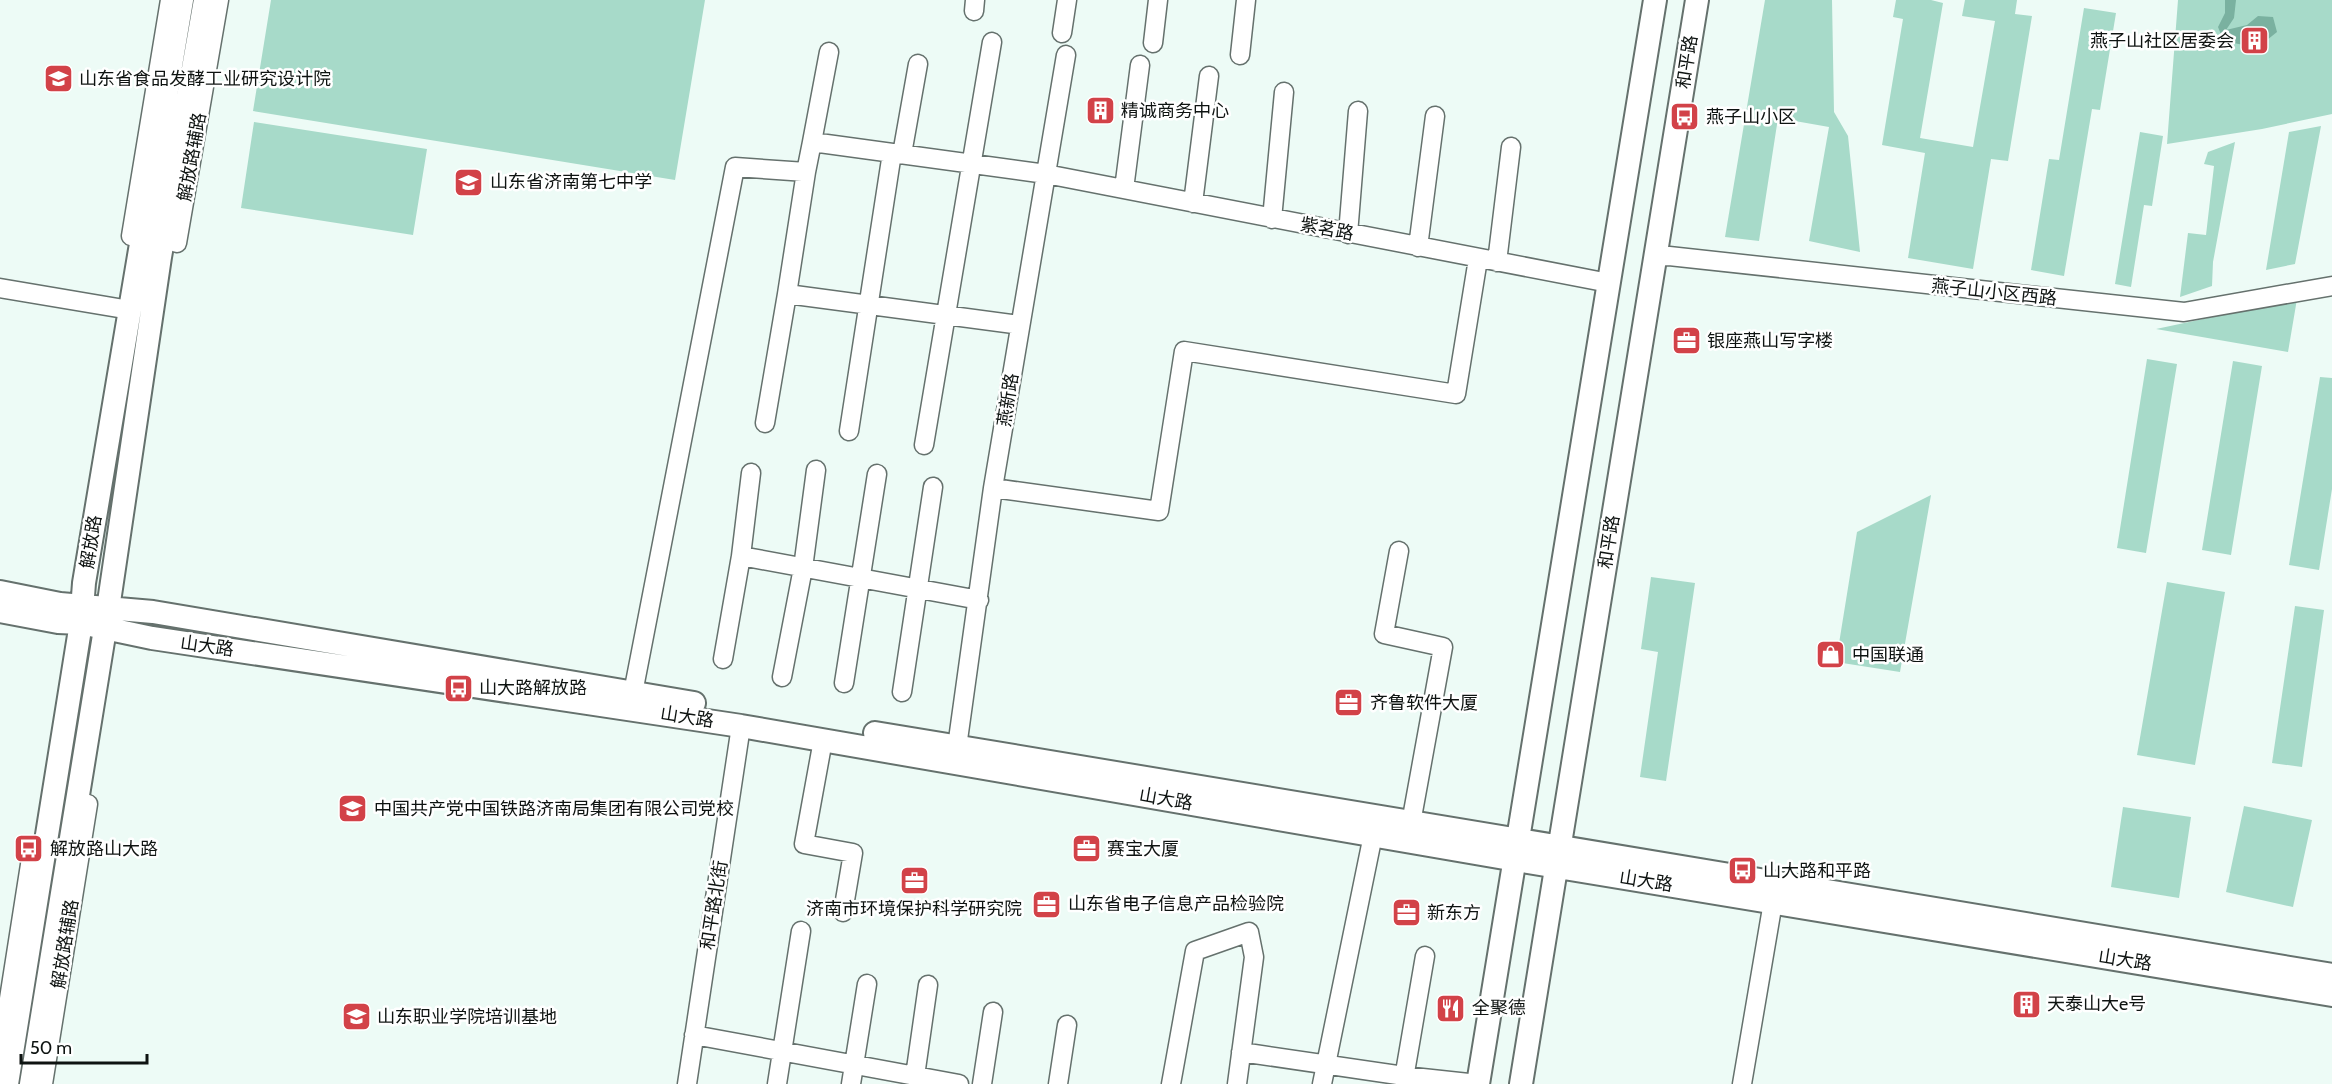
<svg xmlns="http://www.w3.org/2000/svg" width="2332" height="1084" font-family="Cabin,'Noto Sans SC',sans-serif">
  <rect width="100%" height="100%" fill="#edfbf6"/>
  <!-- green -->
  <path fill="#a7dac9" d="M 271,0 L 705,0 L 675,180 L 253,111 Z
    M 1765,0 L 1832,0 L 1834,112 L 1848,136 L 1860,252 L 1809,241 L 1829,127 L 1778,118 L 1759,241 L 1725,237 Z
    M 1896,0 L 1931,0 L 1943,3 L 1920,138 L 1973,147 L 1995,21 L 1962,16 L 1965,0 L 2017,0 L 2015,14 L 2032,16 L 2008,161 L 1991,159 L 1973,269 L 1908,258 L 1925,153 L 1882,145 L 1903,19 L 1893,17 Z
    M 2178,0 L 2332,0 L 2332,114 L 2262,129 L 2167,144 Z
    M 2084,8 L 2116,13 L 2100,110 L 2092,109 L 2064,276 L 2031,270 L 2049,159 L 2059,160 Z
    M 254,122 L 427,149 L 413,235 L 241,208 Z
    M 2321,126 L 2295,264 L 2266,270 L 2289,132 Z
    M 2140,132 L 2163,136 L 2152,206 L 2144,205 L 2131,287 L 2115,284 Z
    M 2235,142 L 2213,262 L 2212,286 L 2180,297 L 2188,233 L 2206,235 L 2214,166 L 2204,164 L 2208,152 Z
    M 2297,299 L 2288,352 L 2156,329 Z
    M 2147,359 L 2177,364 L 2146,553 L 2117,548 Z
    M 2233,361 L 2262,366 L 2231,555 L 2202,550 Z
    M 2320,377 L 2332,378 L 2332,489 L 2319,570 L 2289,565 Z
    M 1931,495 L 1900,672 L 1836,662 L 1857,532 Z
    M 1651,577 L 1695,583 L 1666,781 L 1640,777 L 1658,652 L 1641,649 Z
    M 2167,582 L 2225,592 L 2195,765 L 2137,755 Z
    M 2295,606 L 2324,610 L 2302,767 L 2272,763 Z
    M 2244,806 L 2312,820 L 2293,907 L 2226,892 Z
    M 2123,807 L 2191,817 L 2179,898 L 2111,887 Z"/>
  <!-- water -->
  <path fill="#7ab1a0" d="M 2225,0 L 2236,0 L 2234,18 L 2226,30 L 2247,25 L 2258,16 L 2273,17 L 2277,32 L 2257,48 L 2234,43 L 2222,37 L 2218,27 L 2225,13 Z"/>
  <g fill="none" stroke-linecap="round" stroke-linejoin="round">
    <defs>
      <path id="minor" d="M 974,11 L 975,0
        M 1062,33 L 1067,0
        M 1153,43 L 1158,0
        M 1240,55 L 1246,0
        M 812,142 L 829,52
        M 902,154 L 918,64
        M 1124,189 L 1140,65
        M 1193,203 L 1209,76
        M 1272,219 L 1284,92
        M 1348,234 L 1358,111
        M 131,236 L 170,0
        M 177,243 L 219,0
        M 1418,247 L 1435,116
        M 1655,257 L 1669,256 L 2184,312 L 2332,286
        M 1497,262 L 1511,147
        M 0,288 L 130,310
        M 787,294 L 806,172
        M 765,423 L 787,294 L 1020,325
        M 849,431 L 892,153
        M 924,445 L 992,42
        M 993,488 L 1159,511 L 1184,351 L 1456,394 L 1478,259
        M 1399,551 L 1384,634 L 1443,647 L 1411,823
        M 741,556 L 979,600
        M 723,659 L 741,556 L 751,473
        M 782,677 L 803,568 L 816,470
        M 844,683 L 877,474
        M 902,692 L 933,487
        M 633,693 L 735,167 L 806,172 L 812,142 L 1046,174 L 1609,283
        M 823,740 L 804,844 L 853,853 L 843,912
        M 957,747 L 993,488 L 1066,55
        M 694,1035 L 959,1084
        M 1241,1052 L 1404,1076 L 1478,1084
        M 0,1056 L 32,852
        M 915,1076 L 928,985
        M 43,1084 L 88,804
        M 687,1084 L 741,726
        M 777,1084 L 801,931
        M 851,1084 L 867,984
        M 982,1084 L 993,1012
        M 1058,1084 L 1067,1025
        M 1171,1084 L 1195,951 L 1249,932 L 1254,957 L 1237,1084
        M 1322,1084 L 1373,835
        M 1403,1084 L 1425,956
        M 1742,1084 L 1773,902"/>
      <path id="major" d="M 0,592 L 60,604 L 153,612 L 694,703
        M 0,611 L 58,622 L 81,623 L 152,638 L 741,726 L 1516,860 L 2332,995
        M 875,733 L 2332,975
        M 7,1084 L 81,623 L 84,583 L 182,0
        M 31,1084 L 105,629 L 160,257 L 205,0
        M 1478,1084 L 1655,0
        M 1521,1084 L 1697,0"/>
    </defs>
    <!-- minor casing -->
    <use href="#minor" stroke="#65716d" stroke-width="21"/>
    <!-- major casing -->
    <use href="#major" stroke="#65716d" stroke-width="26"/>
    <!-- minor -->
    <use href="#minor" stroke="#fff" stroke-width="18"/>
    <!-- major -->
    <use href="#major" stroke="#fff" stroke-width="22"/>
  </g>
  <!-- icons -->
  <defs>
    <symbol id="building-square" viewBox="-11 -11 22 22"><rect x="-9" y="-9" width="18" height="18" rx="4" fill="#d24248" stroke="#fff"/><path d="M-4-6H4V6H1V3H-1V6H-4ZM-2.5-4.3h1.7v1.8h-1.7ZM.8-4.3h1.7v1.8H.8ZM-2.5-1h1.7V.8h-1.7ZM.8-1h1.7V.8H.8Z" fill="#fff"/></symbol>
    <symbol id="university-square" viewBox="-11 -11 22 22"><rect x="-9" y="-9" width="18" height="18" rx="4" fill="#d24248" stroke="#fff"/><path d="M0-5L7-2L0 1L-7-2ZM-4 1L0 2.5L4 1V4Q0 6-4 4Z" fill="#fff"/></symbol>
    <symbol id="bus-square" viewBox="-11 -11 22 22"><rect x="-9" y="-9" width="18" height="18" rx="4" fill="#d24248" stroke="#fff"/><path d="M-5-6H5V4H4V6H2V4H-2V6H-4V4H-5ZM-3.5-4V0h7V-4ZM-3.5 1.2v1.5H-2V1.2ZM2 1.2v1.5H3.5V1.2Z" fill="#fff"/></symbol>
    <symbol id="school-square" viewBox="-11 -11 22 22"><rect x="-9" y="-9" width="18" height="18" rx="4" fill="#d24248" stroke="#fff"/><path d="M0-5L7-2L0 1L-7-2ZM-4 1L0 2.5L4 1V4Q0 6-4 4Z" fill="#fff"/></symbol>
    <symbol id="office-square" viewBox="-11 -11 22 22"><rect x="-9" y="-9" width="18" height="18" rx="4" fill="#d24248" stroke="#fff"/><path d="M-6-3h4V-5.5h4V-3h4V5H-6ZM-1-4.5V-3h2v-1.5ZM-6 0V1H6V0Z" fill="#fff"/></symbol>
    <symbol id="shop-square" viewBox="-11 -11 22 22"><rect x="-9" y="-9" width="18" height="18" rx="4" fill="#d24248" stroke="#fff"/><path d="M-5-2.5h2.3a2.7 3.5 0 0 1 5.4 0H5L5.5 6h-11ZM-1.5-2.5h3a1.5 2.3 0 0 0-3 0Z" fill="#fff"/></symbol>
    <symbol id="restaurant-square" viewBox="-11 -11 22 22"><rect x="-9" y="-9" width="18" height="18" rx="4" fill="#d24248" stroke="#fff"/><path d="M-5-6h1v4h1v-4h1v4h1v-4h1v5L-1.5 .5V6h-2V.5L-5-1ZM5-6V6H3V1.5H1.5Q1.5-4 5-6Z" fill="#fff"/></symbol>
  </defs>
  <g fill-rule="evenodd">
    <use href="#building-square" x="2238" y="24" width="33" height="33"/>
    <use href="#university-square" x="42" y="62" width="33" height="33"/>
    <use href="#building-square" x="1084" y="94" width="33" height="33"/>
    <use href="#bus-square" x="1668" y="100" width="33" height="33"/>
    <use href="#school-square" x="452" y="166" width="33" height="33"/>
    <use href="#office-square" x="1670" y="324" width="33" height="33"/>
    <use href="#shop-square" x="1814" y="638" width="33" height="33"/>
    <use href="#bus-square" x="442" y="672" width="33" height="33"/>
    <use href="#office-square" x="1332" y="686" width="33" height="33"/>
    <use href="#school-square" x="336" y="792" width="33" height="33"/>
    <use href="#bus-square" x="12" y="832" width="33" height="33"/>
    <use href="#office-square" x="1070" y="832" width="33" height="33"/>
    <use href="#bus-square" x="1726" y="854" width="33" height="33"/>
    <use href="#office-square" x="898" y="864" width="33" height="33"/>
    <use href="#office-square" x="1030" y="888" width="33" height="33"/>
    <use href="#office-square" x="1390" y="896" width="33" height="33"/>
    <use href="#building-square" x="2010" y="988" width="33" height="33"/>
    <use href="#restaurant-square" x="1434" y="992" width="33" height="33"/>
    <use href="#university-square" x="340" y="1000" width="33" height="33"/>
  </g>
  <g text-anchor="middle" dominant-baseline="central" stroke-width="5" stroke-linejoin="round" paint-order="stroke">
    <!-- poi labels -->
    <g font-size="18" fill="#0e1311" stroke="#fff" text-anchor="start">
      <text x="2234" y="41" text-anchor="end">燕子山社区居委会</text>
      <text x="79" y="79">山东省食品发酵工业研究设计院</text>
      <text x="1121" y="111">精诚商务中心</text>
      <text x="1706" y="117">燕子山小区</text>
      <text x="490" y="182">山东省济南第七中学</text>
      <text x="1707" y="341">银座燕山写字楼</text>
      <text x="1852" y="655">中国联通</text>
      <text x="479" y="688">山大路解放路</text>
      <text x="1370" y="703">齐鲁软件大厦</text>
      <text x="374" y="809">中国共产党中国铁路济南局集团有限公司党校</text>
      <text x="50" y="849">解放路山大路</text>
      <text x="1107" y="849">赛宝大厦</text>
      <text x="1763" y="871">山大路和平路</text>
      <text x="1068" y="904">山东省电子信息产品检验院</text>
      <text x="914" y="909" text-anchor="middle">济南市环境保护科学研究院</text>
      <text x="1427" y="913">新东方</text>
      <text x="2047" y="1004">天泰山大e号</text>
      <text x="1472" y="1008">全聚德</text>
      <text x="377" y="1017">山东职业学院培训基地</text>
    </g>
    <!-- street labels -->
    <g font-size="18" fill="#0e1311" stroke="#fff">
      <text transform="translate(1687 62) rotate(-81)">和平路</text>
      <text transform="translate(192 157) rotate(-80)">解放路辅路</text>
      <text transform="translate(1327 229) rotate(11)">紫茗路</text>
      <text transform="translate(1994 292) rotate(6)">燕子山小区西路</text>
      <text transform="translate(1008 400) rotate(-81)">燕新路</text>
      <text transform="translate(91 542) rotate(-81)">解放路</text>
      <text transform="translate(1609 542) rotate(-81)">和平路</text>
      <text transform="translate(207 646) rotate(8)">山大路</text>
      <text transform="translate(687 717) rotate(9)">山大路</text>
      <text transform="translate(1166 799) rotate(10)">山大路</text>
      <text transform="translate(1646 881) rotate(9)">山大路</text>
      <text transform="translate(714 905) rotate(-81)">和平路北街</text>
      <text transform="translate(65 944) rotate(-81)">解放路辅路</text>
      <text transform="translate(2125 960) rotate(9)">山大路</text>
    </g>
  </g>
  <!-- scale -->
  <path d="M21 1054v9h126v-9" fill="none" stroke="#0e1311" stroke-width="3"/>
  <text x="30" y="1054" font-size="18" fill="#0e1311" stroke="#ffffff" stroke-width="4.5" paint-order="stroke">50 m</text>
</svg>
